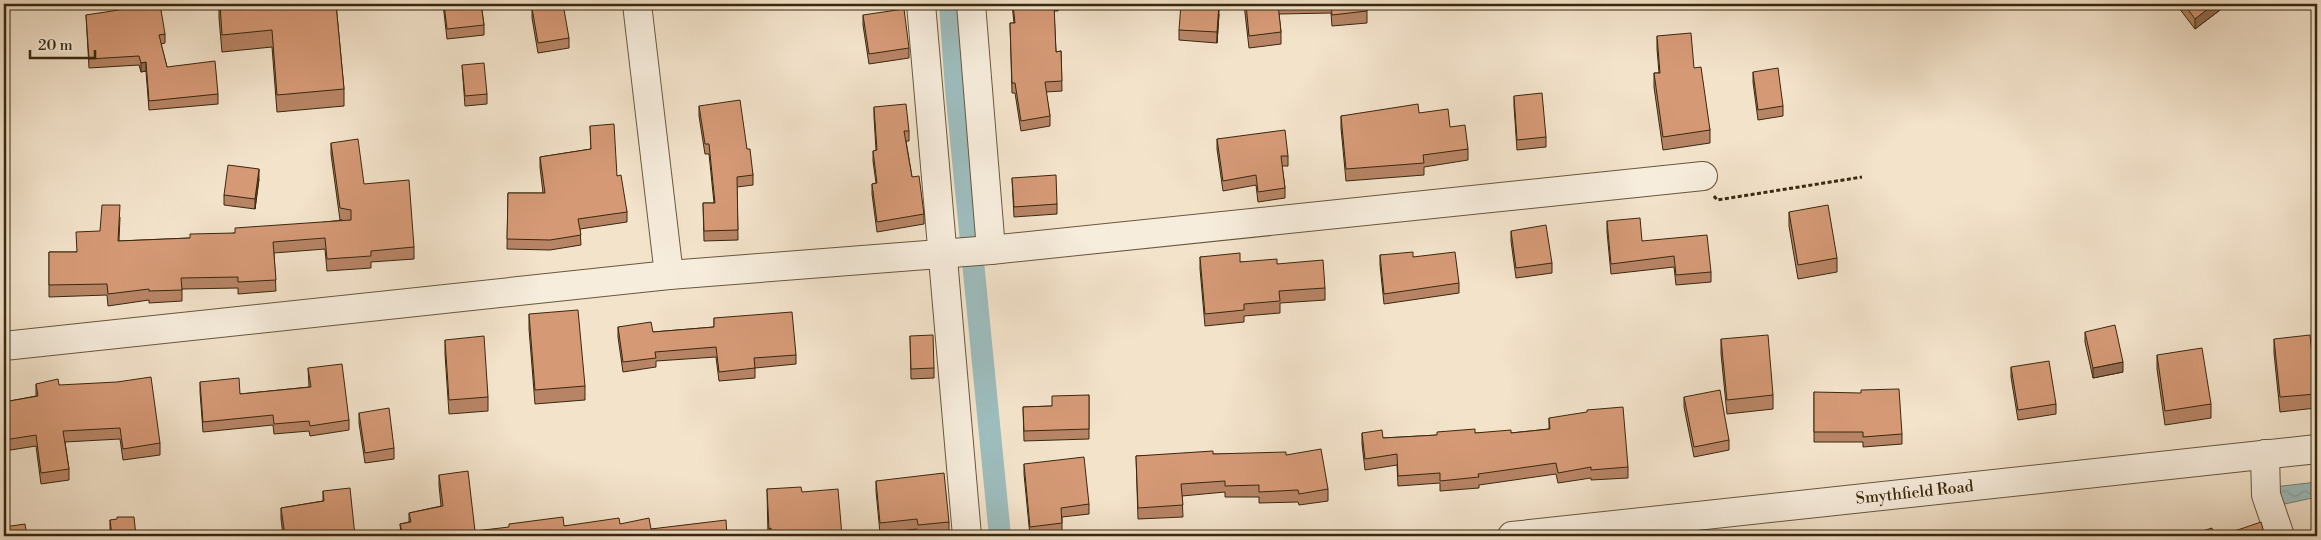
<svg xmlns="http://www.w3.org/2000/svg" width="2321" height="540" font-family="'Libre Bodoni',serif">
  <defs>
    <pattern id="water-waves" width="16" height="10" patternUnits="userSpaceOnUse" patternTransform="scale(1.25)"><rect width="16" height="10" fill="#9dbdbe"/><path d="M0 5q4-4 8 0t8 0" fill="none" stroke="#88a2a2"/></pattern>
  </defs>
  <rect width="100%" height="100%" fill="#f3e3cb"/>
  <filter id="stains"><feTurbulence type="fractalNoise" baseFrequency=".004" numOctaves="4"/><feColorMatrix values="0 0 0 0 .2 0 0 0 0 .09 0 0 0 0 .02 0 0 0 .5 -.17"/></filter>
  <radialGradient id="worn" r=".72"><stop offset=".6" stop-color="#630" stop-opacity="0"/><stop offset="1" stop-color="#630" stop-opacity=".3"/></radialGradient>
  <!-- water -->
  <path fill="url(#water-waves)" stroke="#758178" d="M 2317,482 L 2317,497 L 2280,505 L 2274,487 Z"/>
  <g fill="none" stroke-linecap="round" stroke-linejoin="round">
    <!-- canal -->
    <path stroke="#9dbdbe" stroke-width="22" d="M 950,4 L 956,89 L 1000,536"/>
    <defs>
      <g id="minor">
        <path d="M 637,4 L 669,275"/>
        <path d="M 921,4 L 967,536"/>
        <path d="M 971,4 L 991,250"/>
        <path d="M 4,346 L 669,275 L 991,250 L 1703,176"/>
        <path d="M 2265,454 L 2266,495 L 2280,536"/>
        <path id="s1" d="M 1512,536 L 2317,449"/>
      </g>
    </defs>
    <!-- minor casing -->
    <use href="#minor" stroke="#68573d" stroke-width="30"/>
    <!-- path -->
    <path stroke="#39280e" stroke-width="3" stroke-dasharray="4 2.5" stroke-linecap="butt" d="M 1714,196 L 1717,200 L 1862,177"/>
    <!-- minor -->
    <use href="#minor" stroke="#f7eddd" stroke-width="28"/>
  </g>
  <!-- wall -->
  <path fill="#b78465" stroke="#39280e" d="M 219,4 L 336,4 L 344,89 L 344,106 L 277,112 L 272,47 L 222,52 L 219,18 Z
    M 443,4 L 481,4 L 484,25 L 484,35 L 447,39 Z
    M 1012,4 L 1058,4 L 1058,11 L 1054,11 L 1056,52 L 1061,51 L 1062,91 L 1046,92 L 1050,116 L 1050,126 L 1021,131 L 1015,93 L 1012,93 L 1010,23 L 1014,23 Z
    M 1244,4 L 1367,4 L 1367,23 L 1332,26 L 1331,13 L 1279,14 L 1281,32 L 1281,44 L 1249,48 Z
    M 2176,4 L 2228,4 L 2195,29 Z
    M 532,8 L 569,38 L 569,48 L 538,53 L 532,18 Z
    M 1219,14 L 1217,43 L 1179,40 L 1179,30 Z
    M 86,15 L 165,34 L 165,43 L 161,44 L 167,67 L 218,94 L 218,104 L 149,110 L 146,71 L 141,72 L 139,65 L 89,68 Z
    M 863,15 L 909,48 L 909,58 L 869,64 L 863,25 Z
    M 1657,36 L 1694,68 L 1710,130 L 1710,143 L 1663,150 L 1654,87 L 1654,73 L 1659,73 L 1657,49 Z
    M 462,65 L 487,94 L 487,104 L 465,106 Z
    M 1753,72 L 1783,106 L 1783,116 L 1758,120 L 1753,82 Z
    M 1514,96 L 1546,137 L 1546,147 L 1517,150 L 1514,106 Z
    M 699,106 L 747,149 L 753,175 L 753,185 L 737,187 L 738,240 L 704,241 L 703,203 L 714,203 L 709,154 L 705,154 L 699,116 Z
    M 874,107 L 909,131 L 909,141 L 906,141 L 912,177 L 924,214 L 924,224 L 877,232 L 872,194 L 872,184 L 876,183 L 873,161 L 873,151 L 876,150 L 874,117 Z
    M 1419,113 L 1450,127 L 1468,149 L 1468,160 L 1424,167 L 1424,175 L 1346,181 L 1341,128 L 1341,116 Z
    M 590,126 L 617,176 L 627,212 L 627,222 L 580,229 L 581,245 L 550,250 L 507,249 L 508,193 L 543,193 L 540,167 L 540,157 L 591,149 Z
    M 1217,139 L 1288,156 L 1288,166 L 1282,166 L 1285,188 L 1285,198 L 1258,202 L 1256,185 L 1223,191 L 1217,149 Z
    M 331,143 L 414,247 L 414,259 L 371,262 L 371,268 L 327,271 L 325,249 L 274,253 L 276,291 L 238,294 L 238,288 L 182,289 L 182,301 L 149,303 L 149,300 L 108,306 L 107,295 L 49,297 L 49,252 L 76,252 L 100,231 L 120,217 L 119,241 L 190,238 L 235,233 L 342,220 L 340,220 L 331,154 Z
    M 1012,178 L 1057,204 L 1057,214 L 1014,217 Z
    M 259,179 L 255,209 L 224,205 L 224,195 Z
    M 1789,212 L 1837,258 L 1837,272 L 1798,279 L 1789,226 Z
    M 1607,221 L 1642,241 L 1711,272 L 1711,282 L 1676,285 L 1674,267 L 1611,274 L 1607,232 Z
    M 1511,231 L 1552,263 L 1552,273 L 1516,278 L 1511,241 Z
    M 1380,255 L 1413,257 L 1459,283 L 1459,293 L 1384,304 L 1380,265 Z
    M 1200,257 L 1240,262 L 1277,264 L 1325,288 L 1325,300 L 1280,303 L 1280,313 L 1244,316 L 1244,322 L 1205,326 L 1200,269 Z
    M 529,314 L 585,386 L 585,400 L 535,404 L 529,329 Z
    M 714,318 L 796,355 L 796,364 L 755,368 L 755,378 L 719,381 L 716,357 L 656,361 L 656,367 L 623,372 L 618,337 L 618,327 L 653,332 L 714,327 Z
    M 2085,332 L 2123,372 L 2093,378 L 2085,342 Z
    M 910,336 L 934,368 L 934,378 L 911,379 Z
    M 1721,339 L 1773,395 L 1773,409 L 1727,414 L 1721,354 Z
    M 2274,339 L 2316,394 L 2316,408 L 2280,412 L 2274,353 Z
    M 445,340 L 488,397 L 488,411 L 449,414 L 445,354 Z
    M 2157,355 L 2211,404 L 2211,418 L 2165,425 L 2157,369 Z
    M 2011,367 L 2056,404 L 2056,414 L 2018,420 L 2011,377 Z
    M 308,368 L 349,420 L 349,430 L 310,436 L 309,431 L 274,434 L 273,425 L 203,432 L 200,392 L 200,382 L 240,394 L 309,387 Z
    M 36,384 L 59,385 L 160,443 L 160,455 L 123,460 L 120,439 L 65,442 L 69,469 L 69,480 L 41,484 L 36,446 L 4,451 L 4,402 L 36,396 Z
    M 1814,392 L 1902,434 L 1902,444 L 1863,447 L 1863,442 L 1814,442 Z
    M 1089,395 L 1089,439 L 1024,441 L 1023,407 L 1052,406 Z
    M 1684,397 L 1729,440 L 1729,450 L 1694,457 L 1684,407 Z
    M 359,413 L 394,448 L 394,459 L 365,463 L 359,423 Z
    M 1549,418 L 1628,467 L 1628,478 L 1591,480 L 1591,478 L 1558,483 L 1556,474 L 1479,485 L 1479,488 L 1440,491 L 1440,483 L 1398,486 L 1397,465 L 1365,470 L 1362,444 L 1362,433 L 1383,438 L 1475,433 L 1511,433 L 1549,429 Z
    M 1213,454 L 1286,455 L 1328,489 L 1328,501 L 1299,505 L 1298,502 L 1259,503 L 1259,497 L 1225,497 L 1225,492 L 1182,496 L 1183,517 L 1138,519 L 1136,456 Z
    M 1024,464 L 1089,504 L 1089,514 L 1062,517 L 1062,533 L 1030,536 L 1024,474 Z
    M 439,475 L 475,531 L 564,526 L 620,524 L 651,529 L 727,536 L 401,536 L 400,524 L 409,522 L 409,513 L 441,506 L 439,485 Z
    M 876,481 L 949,522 L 949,532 L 918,535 L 917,529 L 880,533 L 876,491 Z
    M 767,489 L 802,492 L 842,536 L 768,536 Z
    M 323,491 L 355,536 L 283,536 L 281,518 L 281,508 L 323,501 Z
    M 110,520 L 136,536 L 110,536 Z"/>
  <!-- shaded-wall -->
  <path fill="#956b53" stroke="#39280e" d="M 1219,4 L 1219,14 L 1217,43 L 1217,32 Z
    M 2214,4 L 2228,4 L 2195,29 L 2195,19 Z
    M 146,62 L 146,71 L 141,72 L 141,63 Z
    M 259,169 L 259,179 L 255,209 L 255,199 Z
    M 2123,362 L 2123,372 L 2093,378 L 2093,368 Z"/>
  <!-- building -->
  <path fill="#d59976" stroke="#39280e" d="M 158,4 L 160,4 L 165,34 L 159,35 L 167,67 L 215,61 L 218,94 L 149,101 L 146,62 L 141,63 L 139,56 L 89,59 L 86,15 Z
    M 220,4 L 336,4 L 344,89 L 277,95 L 272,30 L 222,35 Z
    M 444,4 L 481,4 L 484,25 L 447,29 Z
    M 563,4 L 569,38 L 538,43 L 532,8 Z
    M 1013,4 L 1054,4 L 1056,52 L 1061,51 L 1062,81 L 1045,82 L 1050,116 L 1021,121 L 1015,83 L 1012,83 L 1010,23 L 1015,23 Z
    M 1181,4 L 1219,4 L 1217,32 L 1179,30 Z
    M 1246,4 L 1278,4 L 1281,32 L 1249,36 Z
    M 1331,4 L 1367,4 L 1367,11 L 1332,15 Z
    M 2184,4 L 2214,4 L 2195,19 Z
    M 904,9 L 909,48 L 869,54 L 863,15 Z
    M 1691,33 L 1694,68 L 1701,67 L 1710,130 L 1663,137 L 1654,73 L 1660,73 L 1657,36 Z
    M 484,63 L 487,94 L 465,96 L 462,65 Z
    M 1778,68 L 1783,106 L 1758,110 L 1753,72 Z
    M 1542,93 L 1546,137 L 1517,140 L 1514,96 Z
    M 740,100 L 747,149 L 750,149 L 753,175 L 737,177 L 738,230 L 704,231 L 703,203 L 715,203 L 709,144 L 705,144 L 699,106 Z
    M 906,104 L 909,131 L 904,131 L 912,177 L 919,176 L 924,214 L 877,222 L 872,184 L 877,183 L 873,151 L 877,150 L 874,107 Z
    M 1418,104 L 1419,113 L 1448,109 L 1450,127 L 1465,125 L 1468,149 L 1423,155 L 1424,163 L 1346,169 L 1341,116 Z
    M 614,124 L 617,176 L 621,175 L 627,212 L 578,219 L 581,235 L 550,240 L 507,239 L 508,193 L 545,193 L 540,157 L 591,149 L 590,126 Z
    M 1285,130 L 1288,156 L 1281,156 L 1285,188 L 1258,192 L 1256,175 L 1223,181 L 1217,139 Z
    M 358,139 L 364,184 L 409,180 L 414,247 L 371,251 L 371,256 L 327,259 L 325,238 L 273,242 L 276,280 L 238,282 L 238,277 L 181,278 L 182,290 L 149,291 L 149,289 L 108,294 L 107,284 L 49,285 L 49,252 L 77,252 L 76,232 L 100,231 L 102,205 L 120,205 L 118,241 L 190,238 L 190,234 L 235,233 L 235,228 L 351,220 L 351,210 L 340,208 L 331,143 Z
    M 228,165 L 259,169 L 255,199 L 224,195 Z
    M 1056,175 L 1057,204 L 1014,207 L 1012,178 Z
    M 1828,205 L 1837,258 L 1798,265 L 1789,212 Z
    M 1640,218 L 1642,241 L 1707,235 L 1711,272 L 1676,275 L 1674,256 L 1611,264 L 1607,221 Z
    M 1546,225 L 1552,263 L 1516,268 L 1511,231 Z
    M 1413,252 L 1413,257 L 1455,252 L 1459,283 L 1384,294 L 1380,255 Z
    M 1240,253 L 1240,262 L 1277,259 L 1277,264 L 1323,260 L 1325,288 L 1279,291 L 1280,301 L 1244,304 L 1244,310 L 1205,314 L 1200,257 Z
    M 578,310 L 585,386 L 535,390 L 529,314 Z
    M 792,312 L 796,355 L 754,358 L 755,368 L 719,372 L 716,347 L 655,352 L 656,358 L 623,362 L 618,327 L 651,322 L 653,332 L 714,327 L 714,318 Z
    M 2115,325 L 2123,362 L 2093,368 L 2085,332 Z
    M 933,335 L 934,368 L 911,369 L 910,336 Z
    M 1768,335 L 1773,395 L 1727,400 L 1721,339 Z
    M 2310,335 L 2316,394 L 2280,397 L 2274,339 Z
    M 484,336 L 488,397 L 449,400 L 445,340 Z
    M 2202,348 L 2211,404 L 2165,411 L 2157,355 Z
    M 2049,361 L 2056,404 L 2018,410 L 2011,367 Z
    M 342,364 L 349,420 L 310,426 L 309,421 L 274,424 L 273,415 L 203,422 L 200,382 L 239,378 L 240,394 L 311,387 L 308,368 Z
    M 151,377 L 160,443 L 123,449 L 120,428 L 63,431 L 69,469 L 41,473 L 36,435 L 4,440 L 4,402 L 38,396 L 36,384 L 58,379 L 59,385 L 117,382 Z
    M 1899,389 L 1902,434 L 1863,437 L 1863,432 L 1814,432 L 1814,392 L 1861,393 L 1861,390 Z
    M 1720,390 L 1729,440 L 1694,447 L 1684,397 Z
    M 1089,395 L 1089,429 L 1024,431 L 1023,407 L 1052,406 L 1052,396 Z
    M 1623,407 L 1628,467 L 1591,470 L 1591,467 L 1558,473 L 1556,463 L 1478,474 L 1479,477 L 1440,481 L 1440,473 L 1398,476 L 1397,454 L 1365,459 L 1362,433 L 1382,430 L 1383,438 L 1437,435 L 1437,432 L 1475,429 L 1475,433 L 1511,430 L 1511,433 L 1550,429 L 1549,418 L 1587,412 L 1587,410 Z
    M 389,408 L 394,448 L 365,453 L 359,413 Z
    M 1321,449 L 1328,489 L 1299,494 L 1298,490 L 1259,492 L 1259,485 L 1225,486 L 1225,481 L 1181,484 L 1183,505 L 1138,508 L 1136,456 L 1213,451 L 1213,454 L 1286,452 L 1286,455 Z
    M 1084,457 L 1089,504 L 1061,508 L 1062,523 L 1030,527 L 1024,464 Z
    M 468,471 L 475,531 L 509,527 L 509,524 L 563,517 L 564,526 L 619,518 L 620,524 L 649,518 L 651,529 L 726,520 L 727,536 L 403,536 L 400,524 L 411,522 L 409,513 L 443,506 L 439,475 Z
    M 944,473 L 949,522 L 918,525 L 917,519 L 880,523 L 876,481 Z
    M 801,487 L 802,492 L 838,489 L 842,536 L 771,536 L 771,528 L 769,529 L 767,489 Z
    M 350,488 L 355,536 L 285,536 L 281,508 L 324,501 L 323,491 Z
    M 117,517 L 134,517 L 136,536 L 112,536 L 110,520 L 117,519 Z
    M 2261,522 L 2265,536 L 2220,536 Z
    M 25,524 L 27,536 L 4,536 L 4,527 Z
    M 2212,528 L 2214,536 L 2197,536 L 2196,533 Z"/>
  <g text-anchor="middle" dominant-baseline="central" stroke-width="4" stroke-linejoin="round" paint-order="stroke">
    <!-- street labels -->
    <g font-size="16" fill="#39280e" stroke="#f7eddd">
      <text stroke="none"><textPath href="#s1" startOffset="405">Smythfield Road</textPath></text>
    </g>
  </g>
  <!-- margin -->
  <rect width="2321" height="540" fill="none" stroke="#f3e3cb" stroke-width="20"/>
  <rect x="5" y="5" width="2311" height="530" fill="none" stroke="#39280e" stroke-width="2.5"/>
  <rect x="10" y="10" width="2301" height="520" fill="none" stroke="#39280e"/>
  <!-- scale -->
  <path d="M30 50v8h65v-8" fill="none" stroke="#39280e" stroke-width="2.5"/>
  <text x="38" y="50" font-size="15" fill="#39280e" stroke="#f7eddd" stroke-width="4" paint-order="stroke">20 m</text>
  <rect width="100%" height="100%" filter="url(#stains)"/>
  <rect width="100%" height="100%" fill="url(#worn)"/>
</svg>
